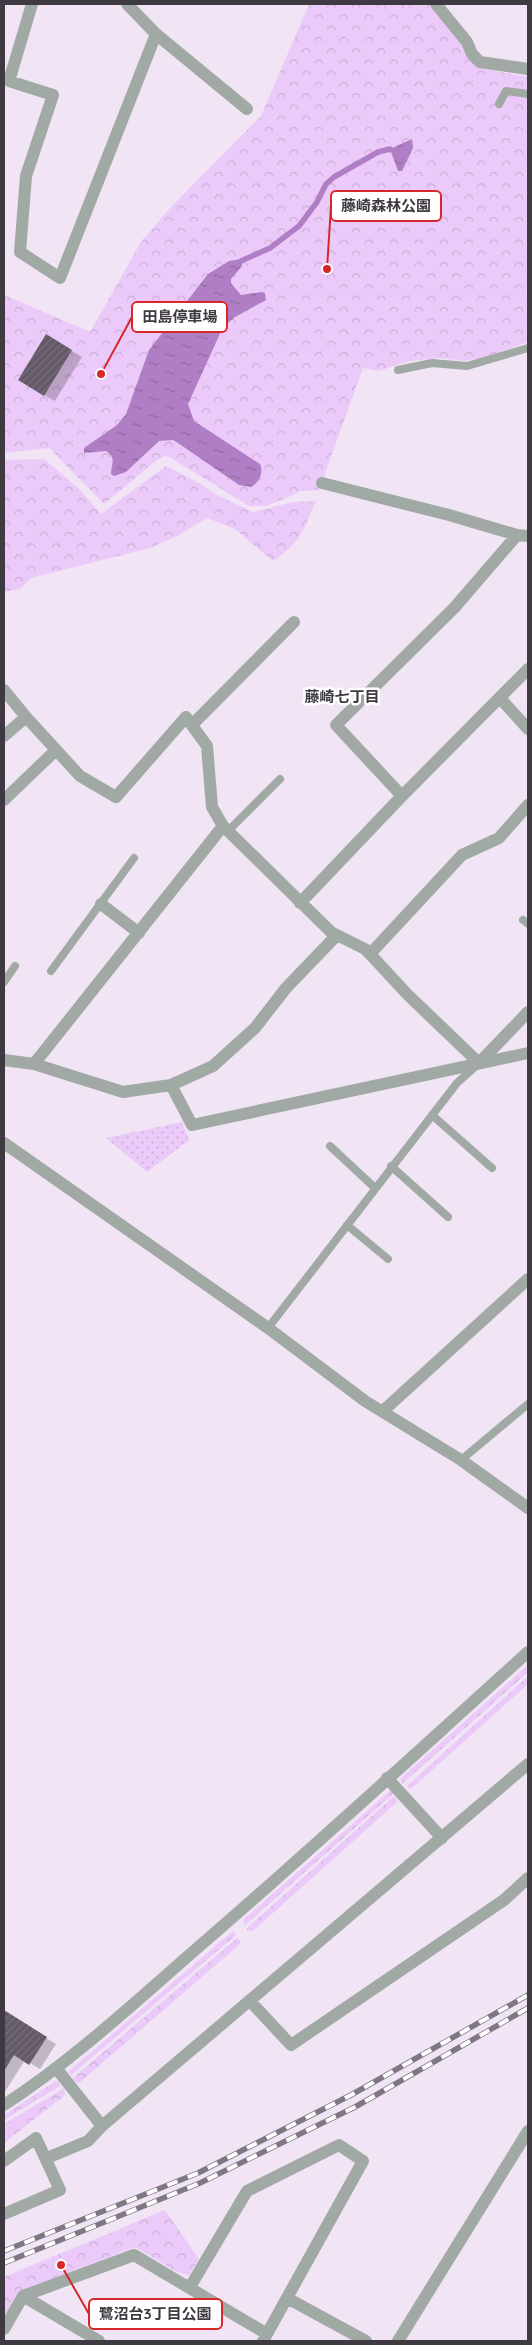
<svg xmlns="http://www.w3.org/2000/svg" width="532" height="2345" font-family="Quicksand,'Noto Sans JP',sans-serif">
  <defs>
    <pattern id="grass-dots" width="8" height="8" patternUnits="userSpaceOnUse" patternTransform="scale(1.25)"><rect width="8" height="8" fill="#ebcaf9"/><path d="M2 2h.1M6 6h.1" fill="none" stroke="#cbaed7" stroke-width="1.8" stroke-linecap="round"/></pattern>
    <pattern id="forest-crowns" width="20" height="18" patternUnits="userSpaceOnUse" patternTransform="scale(1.25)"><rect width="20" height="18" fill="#ebcaf9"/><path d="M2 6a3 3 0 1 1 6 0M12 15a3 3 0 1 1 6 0" fill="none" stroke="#cbaed7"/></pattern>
    <pattern id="water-ripples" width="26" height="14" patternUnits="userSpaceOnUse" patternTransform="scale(1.25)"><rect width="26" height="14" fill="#b07ec4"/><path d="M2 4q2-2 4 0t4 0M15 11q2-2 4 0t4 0" fill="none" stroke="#9168a1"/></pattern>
    <pattern id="building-hatch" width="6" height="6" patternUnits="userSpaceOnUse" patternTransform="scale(1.25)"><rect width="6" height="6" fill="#635967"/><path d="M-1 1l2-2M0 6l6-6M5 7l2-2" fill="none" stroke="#776e7a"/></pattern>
  </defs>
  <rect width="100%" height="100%" fill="#f0e4f5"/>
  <!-- grass -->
  <path fill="url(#grass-dots)" d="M 182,1122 L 189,1140 L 147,1172 L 106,1138 Z"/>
  <!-- forest -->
  <path fill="url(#forest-crowns)" d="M 309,4 L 430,4 L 480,68 L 528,77 L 528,342 L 484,358 L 464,361 L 440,358 L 409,361 L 379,371 L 363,368 L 319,490 L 300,491 L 284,499 L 266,506 L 249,506 L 166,455 L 157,460 L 104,504 L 49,448 L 4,453 L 4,295 L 90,332 L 141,242 L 171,207 L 261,116 Z
    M 44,459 L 79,489 L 101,514 L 166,466 L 201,484 L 217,495 L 253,512 L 293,502 L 316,501 C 302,532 302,541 273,561 L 235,529 L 207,518 L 177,536 L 150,548 L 31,578 L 20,589 L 4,592 L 4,460 Z
    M 528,1665 L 528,1672 L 402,1784 L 400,1779 Z
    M 528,1676 L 528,1684 L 411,1789 L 406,1787 Z
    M 392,1789 L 394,1793 L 245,1925 L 243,1920 Z
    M 394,1796 L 397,1799 L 397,1802 L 253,1931 L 247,1930 L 247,1928 Z
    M 233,1931 L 236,1935 L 70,2076 L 69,2071 Z
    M 237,1938 L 241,1941 L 240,1944 L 79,2083 L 73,2081 L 73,2078 Z
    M 56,2081 L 59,2082 L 60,2086 L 4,2120 L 4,2115 Z
    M 64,2088 L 65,2095 L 4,2143 L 4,2124 Z
    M 165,2210 L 199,2259 L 189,2275 L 177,2272 L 135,2247 L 18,2292 L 4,2317 L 4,2277 Z"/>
  <!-- water -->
  <path fill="url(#water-ripples)" d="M 412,139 L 413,148 L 402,171 L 398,171 L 390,149 Z
    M 241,259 L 242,266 L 231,279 L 231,283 L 241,295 L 262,292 L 265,293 L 266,300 L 235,317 L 223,327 L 188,404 L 194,421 L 260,464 C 264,472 259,483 251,487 L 239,485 L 178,443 L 173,440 L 159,441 L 126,472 L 114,476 L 111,474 C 111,464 117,458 106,451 L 84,453 L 84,448 L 117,425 L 126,414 L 149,350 L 208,274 L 229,261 Z"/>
  <!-- shadow -->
  <path fill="#0003" d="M 57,342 L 82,357 L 55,401 L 44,395 Z
    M 4,2012 L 56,2044 L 40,2069 L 25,2060 L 4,2093 Z"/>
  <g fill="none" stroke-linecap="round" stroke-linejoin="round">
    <!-- stream -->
    <path stroke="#b07ec4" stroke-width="5.5" d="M 241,261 L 270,248 L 299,226 L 317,202 L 326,184 L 334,177 L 378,152 L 390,149"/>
  </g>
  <!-- building -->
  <path fill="url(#building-hatch)" d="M 46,334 L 72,350 L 44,396 L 18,380 Z
    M 4,2010 L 47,2037 L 29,2065 L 14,2055 L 4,2071 Z"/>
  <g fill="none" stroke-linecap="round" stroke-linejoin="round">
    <!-- service -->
    <path stroke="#a0a9a4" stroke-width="8" d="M 499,104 L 506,91 L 528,94
      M 398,370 L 432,363 L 467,366 L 528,348
      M 228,831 L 280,779
      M 523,920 L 528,924
      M 51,971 L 134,858
      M 4,982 L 15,966
      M 432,1115 L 492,1168
      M 330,1146 L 375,1188
      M 391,1166 L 448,1217
      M 347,1225 L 388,1259
      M 268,1328 L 457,1083 L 476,1066
      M 461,1460 L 528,1404"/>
    <!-- minor -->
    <path stroke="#a0a9a4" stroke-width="12" d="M 32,4 L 9,81 L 53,95 L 26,176 L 20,252 L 60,278 L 156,34
      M 127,4 L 156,34 L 247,109
      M 436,4 L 467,42 L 472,54 L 480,62 L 528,69
      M 322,483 L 449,515 L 517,535 L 528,536
      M 517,535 L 455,607 L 336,725 L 402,796 L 528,669
      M 4,690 L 26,717
      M 500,698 L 528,729
      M 193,724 L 294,622
      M 4,736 L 26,717 L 80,776 L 116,797 L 186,717 L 207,746 L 212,807 L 223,826 L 331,932 L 365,949 L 370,954 L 407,994 L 479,1063 L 528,1012
      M 4,800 L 56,750
      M 300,903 L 402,796
      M 101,904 L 139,933
      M 370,954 L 462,855 L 499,838 L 528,805
      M 4,1060 L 34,1064
      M 171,1085 L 213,1066 L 255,1028 L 286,988 L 337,935
      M 192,1125 L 171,1085 L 123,1092 L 34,1064 L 223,826
      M 4,1143 L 268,1328 L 365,1401 L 461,1460 L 528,1508
      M 383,1411 L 528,1279
      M 387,1778 L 442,1838
      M 250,2001 L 291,2045 L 504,1900 L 528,1878
      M 102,2126 L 528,1764
      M 47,2158 L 88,2141 L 102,2126 L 56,2068
      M 4,2161 L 36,2138 L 60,2190 L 4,2214
      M 190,2287 L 247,2191 L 339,2145 L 363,2161 L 263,2341
      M 23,2296 L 99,2341
      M 287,2298 L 366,2341
      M 4,2329 L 23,2296 L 134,2255 L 267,2334
      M 398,2341 L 528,2131"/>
    <!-- tertiary -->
    <path stroke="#a0a9a4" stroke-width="12" d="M 192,1125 L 528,1053
      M 4,2105 C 73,2060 133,2004 195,1950 C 308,1853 417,1752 528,1652"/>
    <defs>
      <path id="rail" d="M 4,2251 L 198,2173 L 351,2095 L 528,1995
        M 4,2263 L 200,2183 L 355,2107 L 528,2008"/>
    </defs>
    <!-- rail casing -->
    <use href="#rail" stroke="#7f7782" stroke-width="5.5"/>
    <!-- rail -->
    <use href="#rail" stroke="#fff" stroke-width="4" stroke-dasharray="11" stroke-linecap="butt"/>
  </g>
  <g text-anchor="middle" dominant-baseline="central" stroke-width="5" stroke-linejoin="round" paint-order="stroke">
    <!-- neighbourhood labels -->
    <g font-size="15" font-weight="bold" fill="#3f3a41" stroke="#fff">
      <text x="342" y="696">藤崎七丁目</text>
    </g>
  </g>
  <!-- callouts -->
  <path fill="none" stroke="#d62828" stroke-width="2" d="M327 269L331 206M101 374L132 317M61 2265L89 2314"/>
  <g fill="#d62828" stroke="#fff" stroke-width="2">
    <circle cx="327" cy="269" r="5"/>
    <circle cx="101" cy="374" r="5"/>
    <circle cx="61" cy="2265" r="5"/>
  </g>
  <g fill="#fff" stroke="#d62828" stroke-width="2">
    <rect x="331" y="191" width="110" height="30" rx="5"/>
    <rect x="132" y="302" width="95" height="30" rx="5"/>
    <rect x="89" y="2299" width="133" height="30" rx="5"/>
  </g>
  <g font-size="15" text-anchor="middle" font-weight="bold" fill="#3f3a41">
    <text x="386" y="211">藤崎森林公園</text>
    <text x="180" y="322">田島停車場</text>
    <text x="155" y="2319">鷺沼台3丁目公園</text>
  </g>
  <!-- border -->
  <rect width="532" height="2345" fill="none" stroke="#3f3a41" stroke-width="10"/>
</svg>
